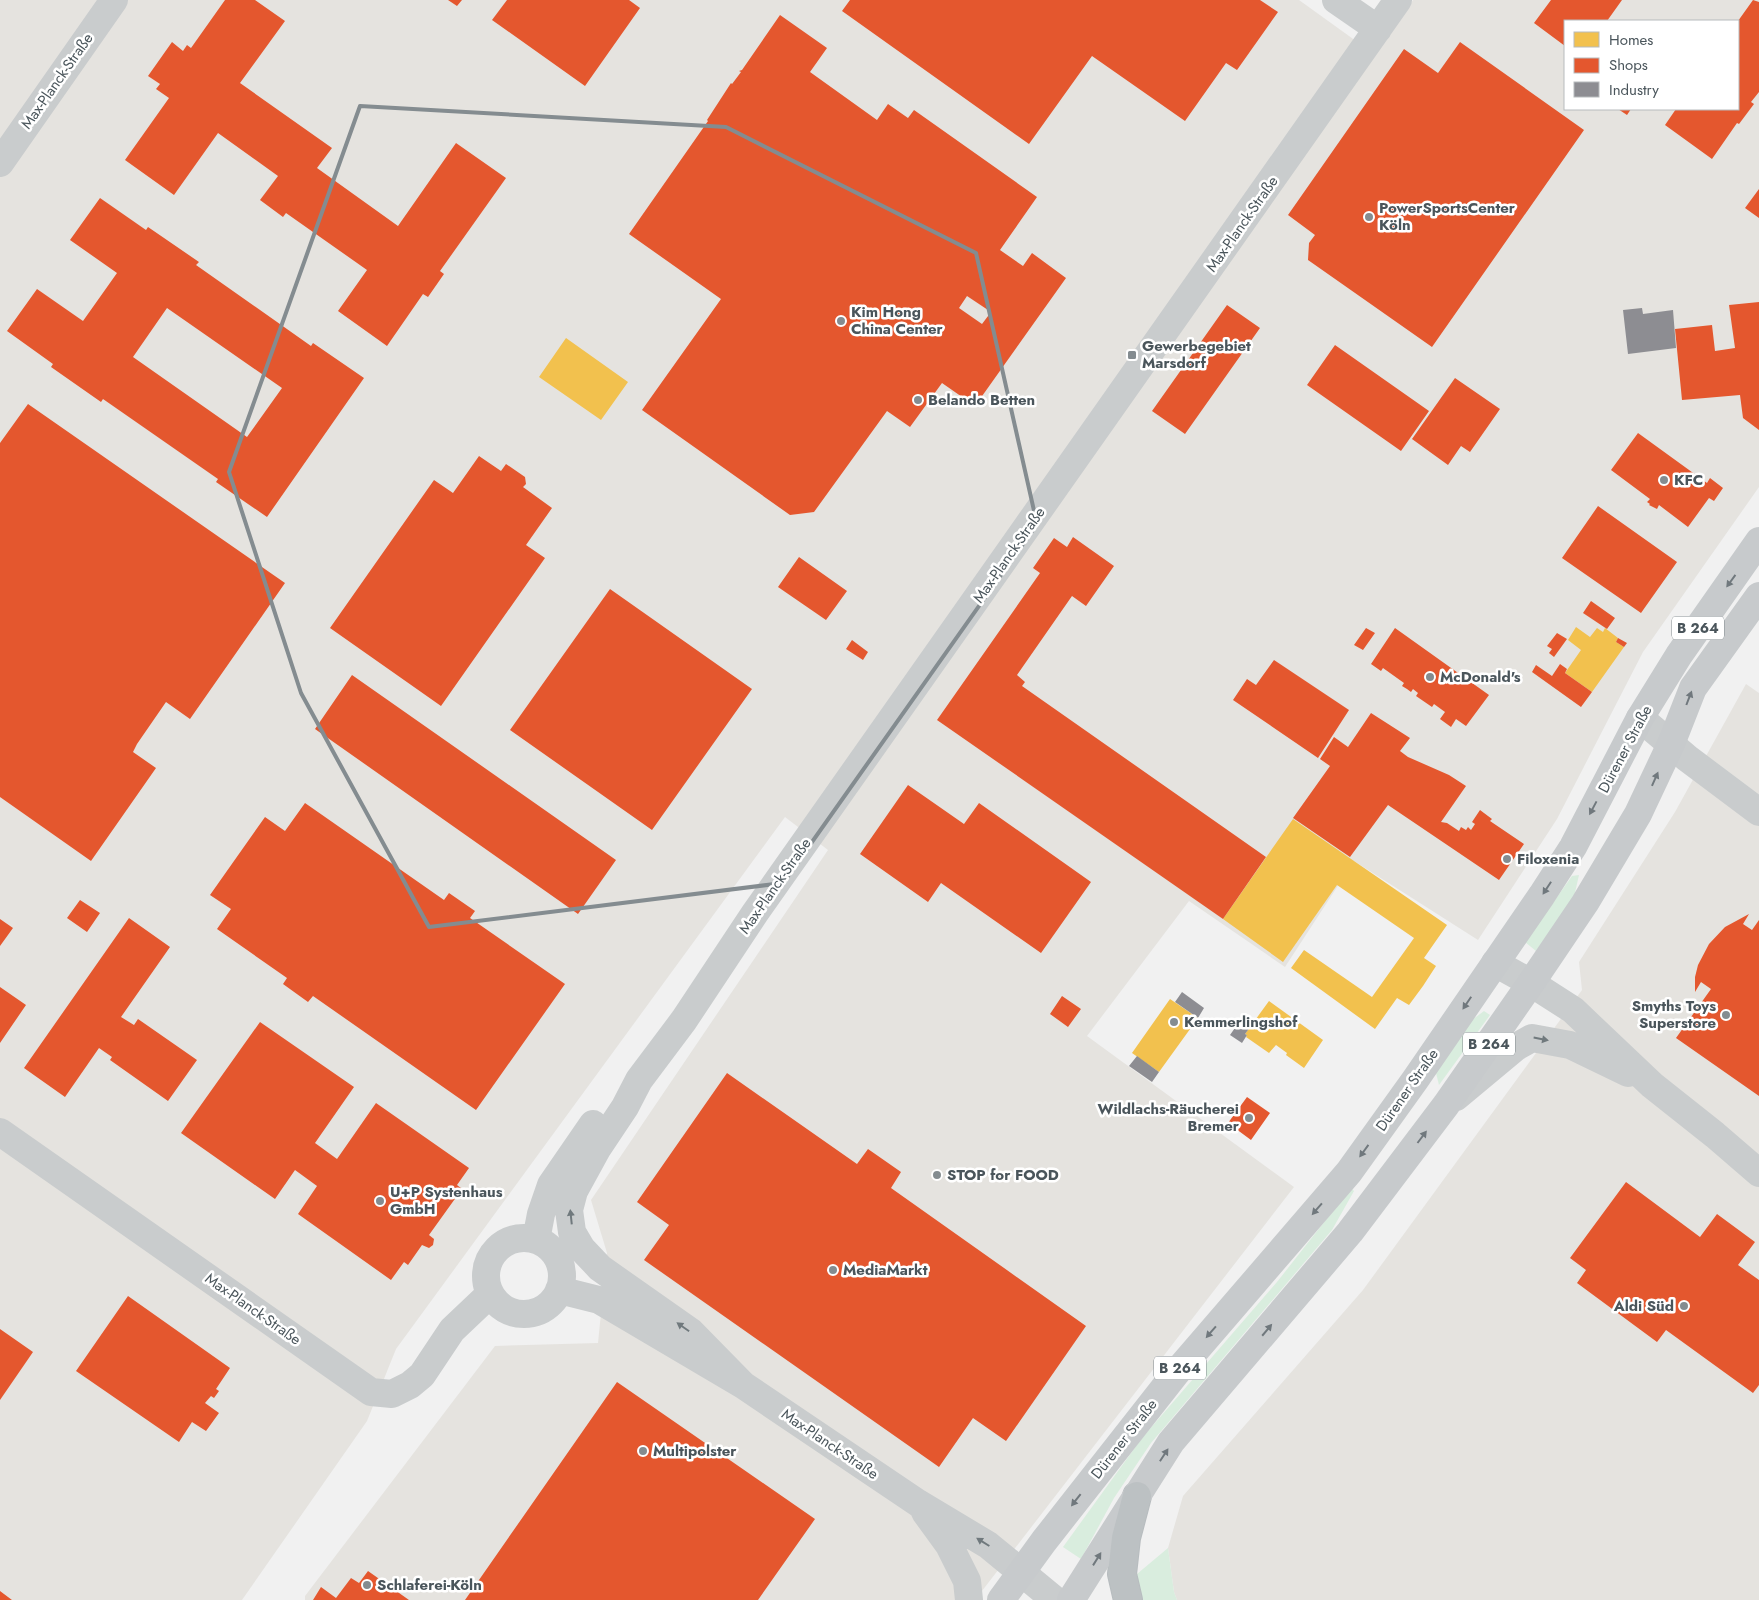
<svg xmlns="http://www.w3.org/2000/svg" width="1759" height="1600" font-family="Jost,sans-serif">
  <rect width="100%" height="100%" fill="#f1f1f1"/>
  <!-- commercial -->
  <path fill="#e5e3df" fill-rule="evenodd" d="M 0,0 L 1299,0 L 1374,54 L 1413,0 L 1759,0 L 1759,487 L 1643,652 L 1557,819 L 1478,940 L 1354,861 L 1285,967 L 1189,901 L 1087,1036 L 1294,1187 L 975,1600 L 305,1600 L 305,1596 L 495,1346 L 598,1343 L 607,1253 L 591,1200 L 828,850 L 785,817 L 396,1349 L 367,1421 L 242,1600 L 0,1600 ZM 1565,21 L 1738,21 L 1738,109 L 1565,109 Z
    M 1746,684 L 1759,693 L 1759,1600 L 1177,1600 L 1174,1592 L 1168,1548 L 1183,1496 L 1363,1290 L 1582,990 L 1579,962 L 1675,812 Z"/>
  <!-- green -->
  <path fill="#d9edde" d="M 1579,875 L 1574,897 L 1536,951 L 1525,942 L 1572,876 Z
    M 1484,1011 L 1490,1015 L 1439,1085 L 1435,1069 L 1468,1023 Z
    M 1351,1188 L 1354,1191 L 1332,1230 L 1151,1443 L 1114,1498 L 1081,1559 L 1063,1547 L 1142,1438 L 1277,1282 Z
    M 1168,1548 L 1174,1592 L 1177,1600 L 1142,1600 L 1137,1574 Z"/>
  <!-- homes -->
  <path fill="#f2c14e" d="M 566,338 L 628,382 L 601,420 L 539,377 Z
    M 1576,627 L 1590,637 L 1597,628 L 1603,632 L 1605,628 L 1618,638 L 1616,642 L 1624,647 L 1592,692 L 1565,673 L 1581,650 L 1568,640 Z
    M 1293,819 L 1447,925 L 1424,958 L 1436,966 L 1423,986 L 1409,1005 L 1397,998 L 1375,1029 L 1291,968 L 1304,950 L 1372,997 L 1414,938 L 1337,885 L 1283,962 L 1223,919 Z
    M 1170,999 L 1198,1018 L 1159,1072 L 1132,1053 Z
    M 1269,1001 L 1323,1040 L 1304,1068 L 1286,1055 L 1287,1053 L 1276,1045 L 1269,1053 L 1246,1037 L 1247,1035 L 1245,1034 Z"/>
  <!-- shops -->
  <path fill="#e4572e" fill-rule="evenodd" d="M 225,0 L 255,0 L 285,21 L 240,83 L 332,148 L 317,168 L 398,226 L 456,143 L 506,178 L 440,271 L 444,274 L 428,297 L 423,294 L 387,346 L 338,311 L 367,270 L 286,213 L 283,217 L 260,200 L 278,176 L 218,133 L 174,195 L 125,160 L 169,98 L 156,89 L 160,84 L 148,76 L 172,42 L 183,51 L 187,45 L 191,48 Z
    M 448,0 L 462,0 L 457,6 Z
    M 507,0 L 629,0 L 640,8 L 585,86 L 492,20 Z
    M 850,0 L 1260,0 L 1278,12 L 1237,70 L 1226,63 L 1185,121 L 1092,56 L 1029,144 L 842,11 Z
    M 1551,0 L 1622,0 L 1607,21 L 1565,21 L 1565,46 L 1534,23 Z
    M 1753,0 L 1759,2 L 1759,92 L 1751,102 L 1754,104 L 1739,124 L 1737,123 L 1712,159 L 1665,125 L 1676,109 L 1738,109 L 1738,21 Z
    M 780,15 L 827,48 L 810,72 L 877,120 L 888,104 L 908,118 L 914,110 L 1037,197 L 1000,250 L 1023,266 L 1032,253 L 1066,278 L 975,406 L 942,383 L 910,427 L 887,411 L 814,512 L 790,515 L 642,410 L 721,299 L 629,234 L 708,121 L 707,120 L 731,83 L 732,84 L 741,72 L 739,71 L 742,70 ZM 967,296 L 991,312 L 982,324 L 959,308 Z
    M 1460,42 L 1584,130 L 1432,347 L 1308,260 L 1309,243 L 1315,235 L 1288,215 L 1404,49 L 1438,73 Z
    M 1618,109 L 1631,109 L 1627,115 Z
    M 1759,189 L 1759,218 L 1745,208 Z
    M 100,198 L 146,230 L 148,227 L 199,262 L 196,265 L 311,346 L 313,343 L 364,378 L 267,517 L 216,482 L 218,479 L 103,399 L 101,402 L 51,367 L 53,364 L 7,331 L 37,289 L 83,321 L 117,273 L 70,240 ZM 167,308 L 282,388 L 247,437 L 133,357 Z
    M 1759,302 L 1759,430 L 1743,418 L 1740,395 L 1682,400 L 1675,329 L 1712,325 L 1715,351 L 1735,348 L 1729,305 Z
    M 1227,305 L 1260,328 L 1185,434 L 1152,411 Z
    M 1335,345 L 1429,411 L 1401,451 L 1307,385 Z
    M 1455,378 L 1500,409 L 1470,452 L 1461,446 L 1448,465 L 1412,439 Z
    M 28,404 L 285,583 L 190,719 L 166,702 L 137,744 L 133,752 L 156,768 L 91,861 L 0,797 L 0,443 Z
    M 1638,433 L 1707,483 L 1710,478 L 1723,488 L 1714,501 L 1709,498 L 1688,527 L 1659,505 L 1657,509 L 1649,505 L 1650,504 L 1647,502 L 1650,499 L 1611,470 Z
    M 479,456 L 501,471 L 506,464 L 525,477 L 526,484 L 523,487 L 552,508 L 526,545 L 545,558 L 441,706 L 330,628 L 434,480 L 453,493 Z
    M 1598,506 L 1677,562 L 1641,613 L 1562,558 Z
    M 1073,537 L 1114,566 L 1086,606 L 1072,596 L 1017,675 L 1025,682 L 1022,686 L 1266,857 L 1223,919 L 937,720 L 1040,573 L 1033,568 L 1054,538 L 1067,547 Z
    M 799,557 L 847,591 L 826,620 L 778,587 Z
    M 610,589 L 752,689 L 652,830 L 510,730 Z
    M 1591,601 L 1615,618 L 1607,629 L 1583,613 Z
    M 1366,628 L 1375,633 L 1363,650 L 1354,645 Z
    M 1395,628 L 1489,695 L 1466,726 L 1456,719 L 1451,727 L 1440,719 L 1445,712 L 1434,704 L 1432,707 L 1416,696 L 1418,693 L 1413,689 L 1411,692 L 1407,689 L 1402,686 L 1404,683 L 1383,668 L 1381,671 L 1371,664 Z
    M 1557,633 L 1567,639 L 1554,657 L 1549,653 L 1552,649 L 1547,646 Z
    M 1618,638 L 1627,643 L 1624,647 L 1616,642 Z
    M 852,640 L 868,652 L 863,660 L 846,649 Z
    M 1274,660 L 1349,710 L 1318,758 L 1233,700 L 1247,679 L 1256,685 Z
    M 1560,664 L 1567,669 L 1565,673 L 1592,692 L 1581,707 L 1532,672 L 1536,665 L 1552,676 Z
    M 352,675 L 616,860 L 578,914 L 315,729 Z
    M 1371,713 L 1410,738 L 1400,751 L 1408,757 L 1449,775 L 1466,786 L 1441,822 L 1447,823 L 1459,831 L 1461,827 L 1466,830 L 1468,827 L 1471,830 L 1475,824 L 1472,822 L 1480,810 L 1492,819 L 1490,821 L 1524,844 L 1499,880 L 1388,805 L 1350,857 L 1293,818 L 1330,766 L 1320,759 L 1334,737 L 1348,747 Z
    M 908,785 L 964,824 L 979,803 L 1091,882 L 1041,953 L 941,883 L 928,902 L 860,854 Z
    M 305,803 L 444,900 L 449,893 L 475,911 L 470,918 L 565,984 L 476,1110 L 313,996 L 308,1002 L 283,984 L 287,978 L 217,929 L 231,909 L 210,895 L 265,817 L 285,831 Z
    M 80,900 L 100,913 L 87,932 L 67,918 Z
    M 1749,914 L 1743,924 L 1752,930 L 1759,920 L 1759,1096 L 1676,1038 L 1711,989 L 1701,982 L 1695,992 L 1695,977 L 1698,965 L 1709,944 L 1725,927 Z
    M 129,918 L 170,947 L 121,1017 L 134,1025 L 138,1019 L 197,1060 L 168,1101 L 110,1060 L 112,1057 L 99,1048 L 65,1097 L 24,1068 Z
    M 0,919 L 13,928 L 0,946 Z
    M 0,987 L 26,1005 L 0,1043 Z
    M 1062,996 L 1081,1009 L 1068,1027 L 1050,1014 Z
    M 260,1022 L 354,1087 L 315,1143 L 337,1159 L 376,1103 L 469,1168 L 457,1185 L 462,1189 L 429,1235 L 434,1239 L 433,1245 L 429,1248 L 422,1245 L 408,1265 L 404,1262 L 391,1280 L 298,1214 L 317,1186 L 295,1170 L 275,1199 L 181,1133 Z
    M 727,1073 L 857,1164 L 868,1149 L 901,1172 L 891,1188 L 1086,1326 L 1006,1441 L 973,1418 L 939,1467 L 644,1260 L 669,1225 L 637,1202 Z
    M 1247,1097 L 1270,1113 L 1251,1140 L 1228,1123 Z
    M 1626,1182 L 1700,1237 L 1717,1214 L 1755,1242 L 1738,1265 L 1759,1280 L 1759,1385 L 1753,1393 L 1666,1330 L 1657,1342 L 1577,1283 L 1586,1270 L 1570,1258 Z
    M 128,1296 L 230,1368 L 216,1389 L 219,1391 L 214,1398 L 211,1396 L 205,1403 L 219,1413 L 206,1431 L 192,1422 L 179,1442 L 76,1371 Z
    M 0,1329 L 33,1352 L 0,1400 Z
    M 617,1382 L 815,1519 L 758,1600 L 465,1600 Z
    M 368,1571 L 409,1600 L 313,1600 L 321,1587 L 336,1598 L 351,1578 L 359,1583 Z
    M 0,1591 L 12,1600 L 0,1600 Z"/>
  <!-- industry -->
  <path fill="#8d8d92" d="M 1642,308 L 1643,314 L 1673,310 L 1676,348 L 1628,354 L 1623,310 Z
    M 1182,992 L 1204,1008 L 1198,1018 L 1175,1002 Z
    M 1244,1015 L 1254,1022 L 1245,1034 L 1247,1035 L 1242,1043 L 1230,1035 Z
    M 1137,1056 L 1159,1072 L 1152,1082 L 1129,1066 Z"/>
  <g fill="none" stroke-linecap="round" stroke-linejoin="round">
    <defs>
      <path id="highway" d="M 1128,1600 L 1122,1574 L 1126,1538 L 1137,1496"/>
    </defs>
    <!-- highway casing -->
    <use href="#highway" stroke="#b7bcbf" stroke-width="30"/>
    <!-- street -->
    <path stroke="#c9cccd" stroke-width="28" d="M 1336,0 L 1378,29
      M 0,163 L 114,0
      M 1640,718 L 1687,758 L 1759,812
      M 1495,963 L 1531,983 L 1573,1010 L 1652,1085 L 1715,1135 L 1759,1173
      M 1456,1097 L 1516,1047 L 1532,1038 L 1570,1045 L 1628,1073
      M 0,1132 L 371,1392 L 392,1394 L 410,1385 L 422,1375 L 452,1330 L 490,1294
      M486 1276a38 38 0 1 1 76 0a38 38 0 1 1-76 0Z
      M 536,1240 L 541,1214 L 551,1185 L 593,1124
      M 559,1290 L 599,1300 L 743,1385 L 918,1503 L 988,1545 L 1055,1600
      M 743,1385 L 691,1332 L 600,1268 L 582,1249 L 572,1232 L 569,1210 L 574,1191 L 597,1149 L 625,1107 L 639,1080 L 684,1020 L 755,913 L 1398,0
      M 925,1512 L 949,1545 L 967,1581 L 969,1600"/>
    <!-- primary -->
    <path stroke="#c7cacc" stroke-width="28" d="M 1001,1600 L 1044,1541 L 1176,1373 L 1349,1172 L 1415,1080 L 1542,895 L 1573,847 L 1640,718 L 1679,655 L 1759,541
      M 1071,1600 L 1171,1442 L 1350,1232 L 1446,1105 L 1531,983 L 1585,903 L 1638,814 L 1671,744 L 1693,688 L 1759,596"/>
    <!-- highway -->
    <use href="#highway" stroke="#bcc1c3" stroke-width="28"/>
  </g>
  <!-- one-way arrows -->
  <defs><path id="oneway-solid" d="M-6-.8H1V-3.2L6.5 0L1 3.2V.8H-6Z" transform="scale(1.25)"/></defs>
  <g fill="#70787d">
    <use href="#oneway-solid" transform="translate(1731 581) rotate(126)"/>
    <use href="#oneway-solid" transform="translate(1689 698) rotate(-69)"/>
    <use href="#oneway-solid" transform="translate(1655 779) rotate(-66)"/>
    <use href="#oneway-solid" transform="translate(1593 808) rotate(118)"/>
    <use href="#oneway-solid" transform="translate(1547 888) rotate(123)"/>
    <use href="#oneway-solid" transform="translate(1467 1003) rotate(124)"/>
    <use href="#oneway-solid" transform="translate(1422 1137) rotate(-53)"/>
    <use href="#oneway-solid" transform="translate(1364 1151) rotate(126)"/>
    <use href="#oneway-solid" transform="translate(1317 1209) rotate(131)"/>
    <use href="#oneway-solid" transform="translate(1267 1330) rotate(-50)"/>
    <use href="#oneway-solid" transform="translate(1211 1332) rotate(131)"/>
    <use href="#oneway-solid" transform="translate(1164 1455) rotate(-57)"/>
    <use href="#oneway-solid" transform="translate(1076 1500) rotate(128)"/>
    <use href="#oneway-solid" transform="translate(1097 1559) rotate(-58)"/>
  </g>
  <g fill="#70797d">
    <use href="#oneway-solid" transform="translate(1541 1039) rotate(11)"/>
    <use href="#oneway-solid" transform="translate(571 1217) rotate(-96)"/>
    <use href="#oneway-solid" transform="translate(683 1327) rotate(-145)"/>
    <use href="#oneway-solid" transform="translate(983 1542) rotate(-148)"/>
  </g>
  <!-- marked area -->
  <path fill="none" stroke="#848c90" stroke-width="4" stroke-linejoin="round" d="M 360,106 L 726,127 L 976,253 L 1037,524 L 783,883 L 429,927 L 301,693 L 229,472 Z"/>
  <!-- markers -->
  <g fill="#848c90" stroke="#fff" stroke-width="2">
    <circle cx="1369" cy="217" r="5"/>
    <circle cx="841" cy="321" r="5"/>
    <rect x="1127" y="350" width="10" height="10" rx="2.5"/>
    <circle cx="918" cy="400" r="5"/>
    <circle cx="1664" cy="480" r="5"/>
    <circle cx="1430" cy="677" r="5"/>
    <circle cx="1507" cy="859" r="5"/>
    <circle cx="1726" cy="1015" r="5"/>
    <circle cx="1174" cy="1022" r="5"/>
    <circle cx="1249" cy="1118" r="5"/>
    <circle cx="937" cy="1175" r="5"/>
    <circle cx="380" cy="1201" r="5"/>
    <circle cx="833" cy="1270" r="5"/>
    <circle cx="1684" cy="1306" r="5"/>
    <circle cx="643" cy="1451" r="5"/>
    <circle cx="367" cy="1585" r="5"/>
  </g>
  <g text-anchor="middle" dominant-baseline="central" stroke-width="5" stroke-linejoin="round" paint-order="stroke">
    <!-- shield labels -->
    <g fill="#fff" stroke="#80888c" stroke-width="1">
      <rect x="1672" y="616.5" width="52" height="23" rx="4"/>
      <rect x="1463" y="1032.5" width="52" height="23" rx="4"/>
      <rect x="1154" y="1356.5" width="52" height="23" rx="4"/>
    </g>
    <g font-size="14" font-weight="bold" fill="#4a555b">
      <text x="1698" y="628">B 264</text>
      <text x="1489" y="1044">B 264</text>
      <text x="1180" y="1368">B 264</text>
    </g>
    <!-- street labels -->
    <g font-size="15" fill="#4a555b" stroke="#fff">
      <text transform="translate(57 81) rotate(-55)">Max-Planck-Straße</text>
      <text transform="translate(1242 224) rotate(-55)">Max-Planck-Straße</text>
      <text transform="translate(1009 555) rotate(-55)">Max-Planck-Straße</text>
      <text transform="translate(1625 749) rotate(-62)">Dürener Straße</text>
      <text transform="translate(775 886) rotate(-55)">Max-Planck-Straße</text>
      <text transform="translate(1407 1090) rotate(-55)">Dürener Straße</text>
      <text transform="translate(253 1309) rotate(35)">Max-Planck-Straße</text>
      <text transform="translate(1124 1439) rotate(-52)">Dürener Straße</text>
      <text transform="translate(830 1444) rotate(34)">Max-Planck-Straße</text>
    </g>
    <!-- poi labels -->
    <g font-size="15" font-weight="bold" fill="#4a555b" stroke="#fff" text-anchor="start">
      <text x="1379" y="208">PowerSportsCenter<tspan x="1379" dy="17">Köln</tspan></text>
      <text x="851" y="312">Kim Hong<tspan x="851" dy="17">China Center</tspan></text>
      <text x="1142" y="346">Gewerbegebiet<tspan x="1142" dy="17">Marsdorf</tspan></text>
      <text x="928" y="400">Belando Betten</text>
      <text x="1674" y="480">KFC</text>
      <text x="1440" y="677">McDonald's</text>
      <text x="1517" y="859">Filoxenia</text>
      <text x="1716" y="1006" text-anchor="end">Smyths Toys<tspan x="1716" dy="17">Superstore</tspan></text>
      <text x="1184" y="1022">Kemmerlingshof</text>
      <text x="1239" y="1109" text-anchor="end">Wildlachs-Räucherei<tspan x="1239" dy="17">Bremer</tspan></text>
      <text x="947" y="1175">STOP for FOOD</text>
      <text x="390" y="1192">U+P Systenhaus<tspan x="390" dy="17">GmbH</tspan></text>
      <text x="843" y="1270">MediaMarkt</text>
      <text x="1674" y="1306" text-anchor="end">Aldi Süd</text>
      <text x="653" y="1451">Multipolster</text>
      <text x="377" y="1585">Schlaferei-Köln</text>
    </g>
  </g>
  <!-- legend -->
  <rect x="1564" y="20" width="175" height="90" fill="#ffffff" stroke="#b7bbbd"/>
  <rect x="1574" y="32" width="25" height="15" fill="#f2c14e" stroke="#b7bbbd"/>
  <text x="1609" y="45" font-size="15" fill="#4a555b">Homes</text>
  <rect x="1574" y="58" width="25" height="15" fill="#e4572e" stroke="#b7bbbd"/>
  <text x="1609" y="70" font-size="15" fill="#4a555b">Shops</text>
  <rect x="1574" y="82" width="25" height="15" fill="#8d8d92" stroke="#b7bbbd"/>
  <text x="1609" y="95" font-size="15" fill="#4a555b">Industry</text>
</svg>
